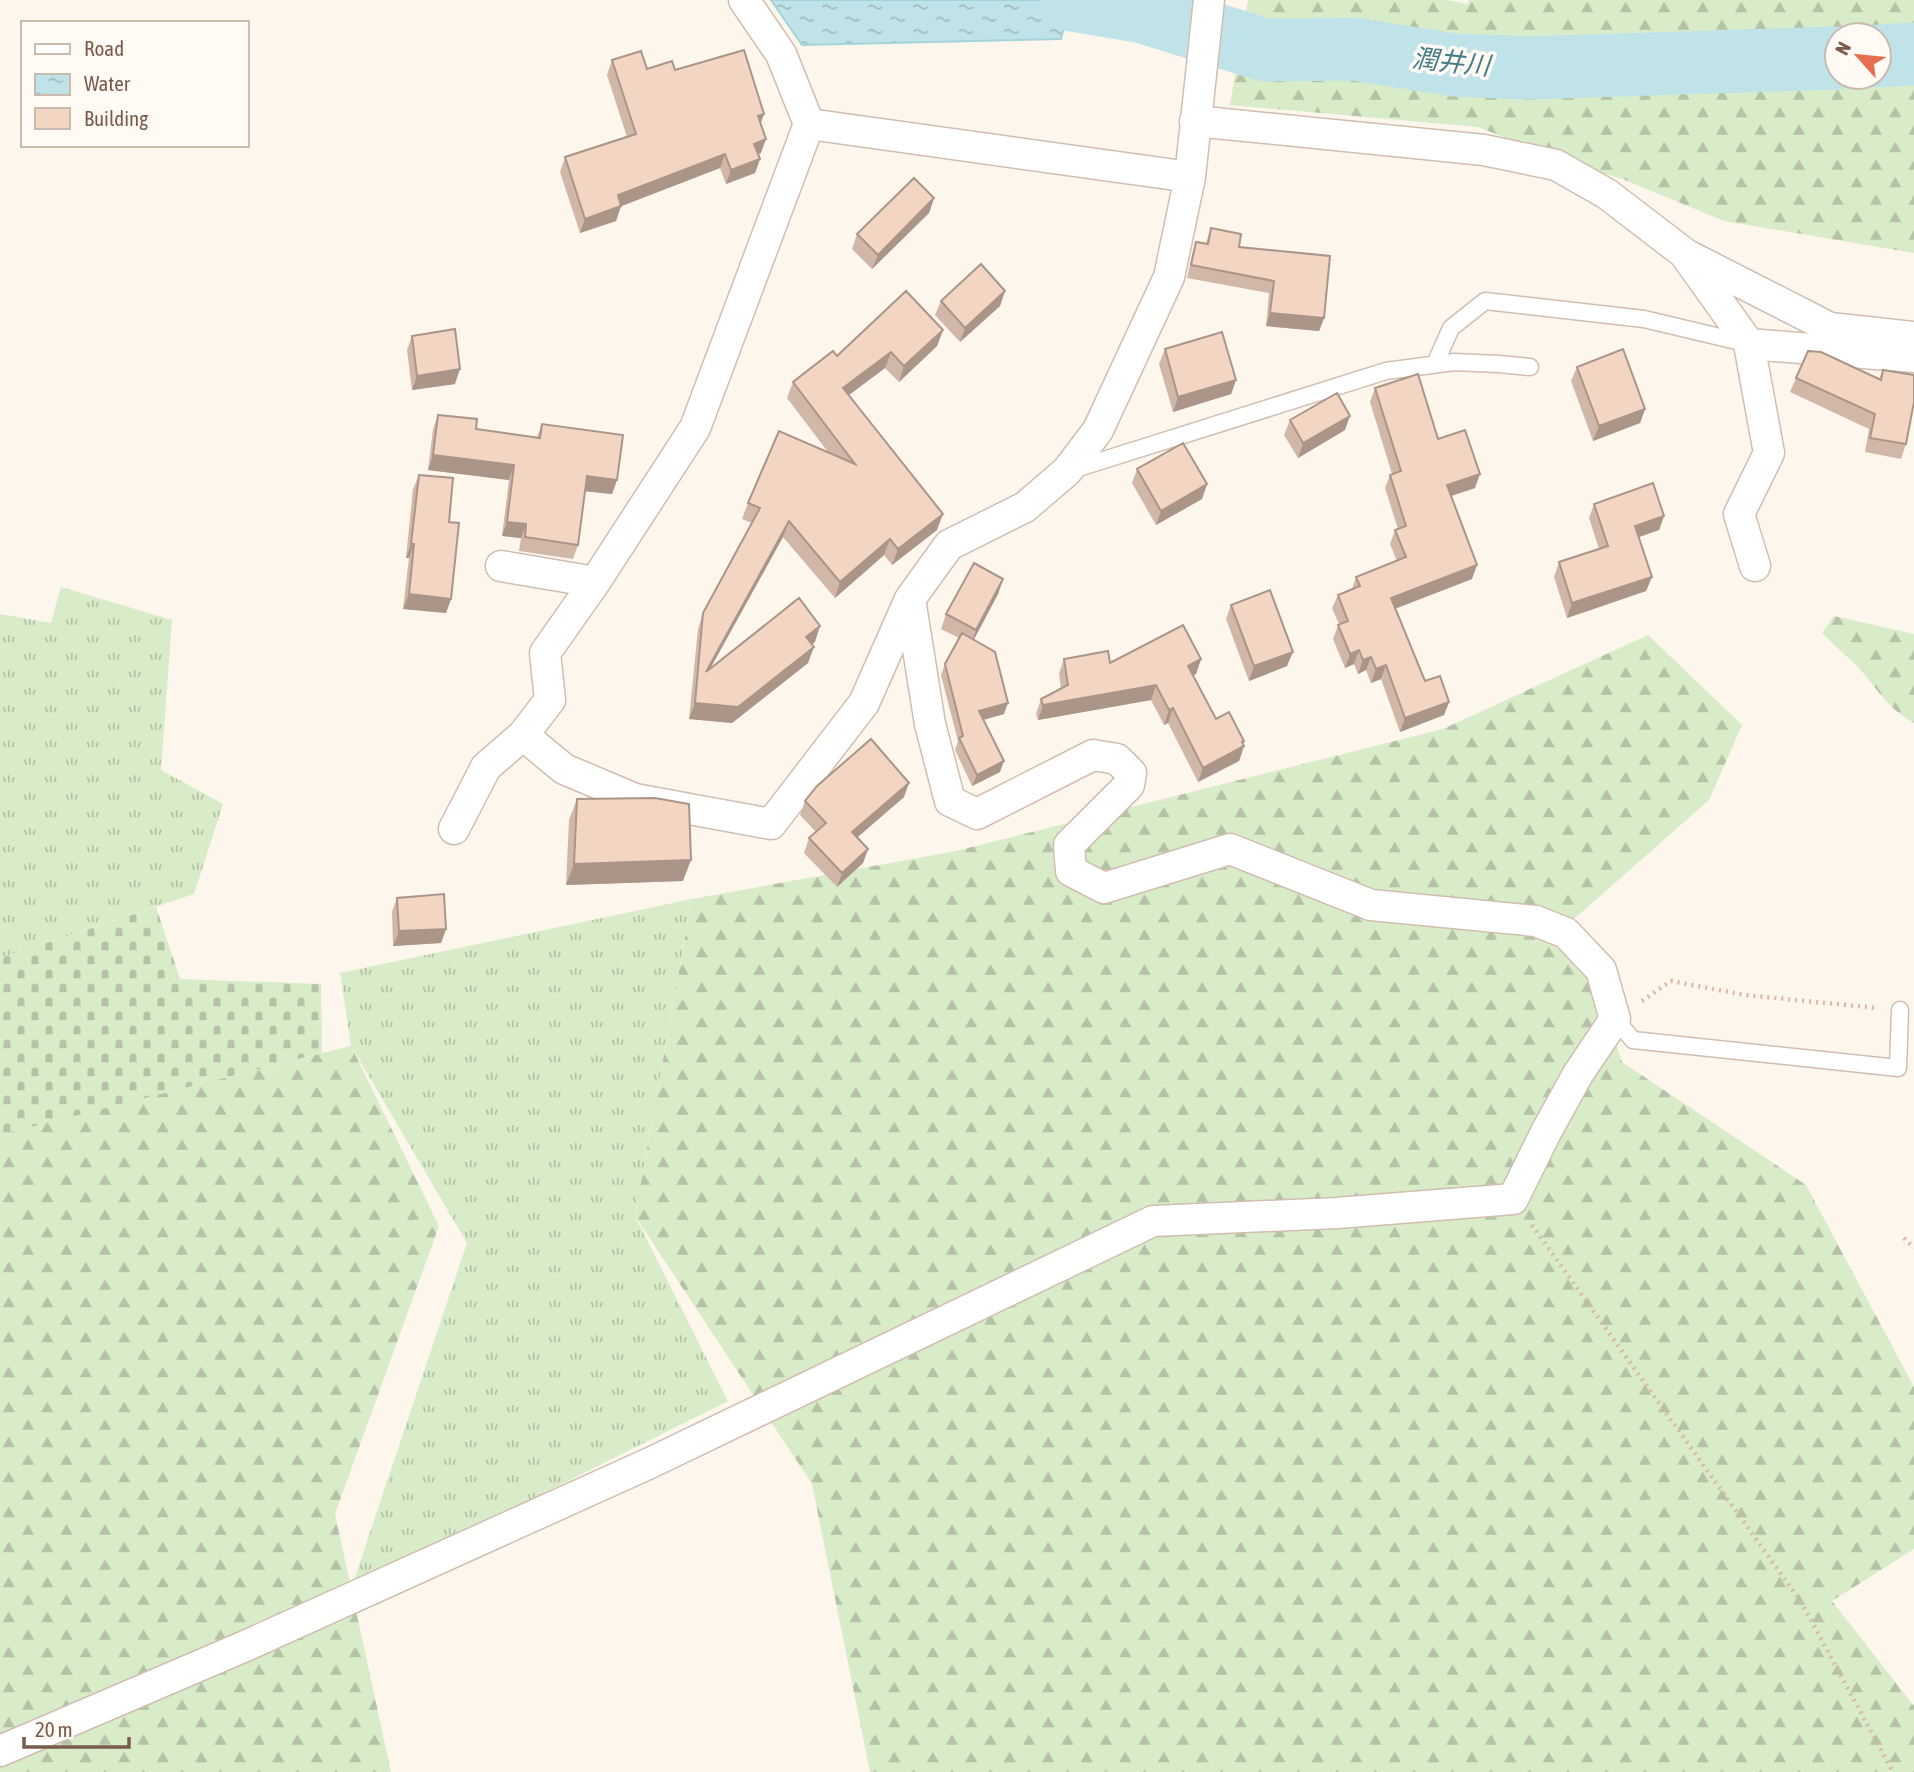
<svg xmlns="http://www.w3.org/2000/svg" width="1914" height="1772" font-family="'Asap Condensed','Noto Sans JP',sans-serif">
  <defs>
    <pattern id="grass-tufts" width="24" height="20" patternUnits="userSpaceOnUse" patternTransform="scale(1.75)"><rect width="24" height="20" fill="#d8ecc9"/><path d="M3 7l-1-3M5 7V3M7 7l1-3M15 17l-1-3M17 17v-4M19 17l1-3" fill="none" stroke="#b4c2a5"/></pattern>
    <pattern id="forest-firs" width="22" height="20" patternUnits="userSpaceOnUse" patternTransform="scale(1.75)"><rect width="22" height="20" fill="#d8ecc9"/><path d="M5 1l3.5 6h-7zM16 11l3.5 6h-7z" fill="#b4c2a5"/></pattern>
    <pattern id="cemetery-stones" width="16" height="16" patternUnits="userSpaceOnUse" patternTransform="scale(1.75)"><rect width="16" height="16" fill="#d8ecc9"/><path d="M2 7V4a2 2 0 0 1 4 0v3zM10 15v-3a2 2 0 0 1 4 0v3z" fill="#b4c2a5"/></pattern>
    <pattern id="water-ripples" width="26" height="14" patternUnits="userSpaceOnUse" patternTransform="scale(1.75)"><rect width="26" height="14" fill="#bfe3e8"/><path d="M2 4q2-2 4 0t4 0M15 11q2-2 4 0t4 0" fill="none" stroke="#a0bbbe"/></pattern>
  </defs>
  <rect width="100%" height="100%" fill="#fdf6ec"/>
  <!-- grass -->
  <path fill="url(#grass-tufts)" d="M 61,587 L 172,620 L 161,770 L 223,804 L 194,894 L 0,958 L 0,614 L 51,623 Z
    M 692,899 L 635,1216 L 728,1401 L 351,1589 L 467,1243 L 351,1046 L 340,973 Z"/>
  <!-- forest -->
  <path fill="url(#forest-firs)" fill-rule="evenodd" d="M 1248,0 L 1446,0 L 1467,4 L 1469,0 L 1914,0 L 1914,253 L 1724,221 L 1625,180 L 1573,164 L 1478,127 L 1230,105 ZM 1837,35 L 1879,35 L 1879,77 L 1837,77 Z
    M 1834,616 L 1914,634 L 1914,723 C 1884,706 1877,687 1855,664 C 1844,654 1833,644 1822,633 Z
    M 1648,635 L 1742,725 L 1709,800 L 1574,919 L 1622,1062 L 1806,1185 L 1914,1387 L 1914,1549 L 1832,1601 L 1914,1706 L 1914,1772 L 870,1772 L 812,1484 L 635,1216 L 692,899 L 956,851 L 1443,729 Z
    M 351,1046 L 439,1226 L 335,1514 L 391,1772 L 0,1772 L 0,1129 L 7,1132 Z"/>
  <!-- cemetery -->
  <path fill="url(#cemetery-stones)" d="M 156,907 L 180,979 L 321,984 L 322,1053 L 7,1133 L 0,1129 L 0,958 Z"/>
  <!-- water -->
  <path fill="url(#water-ripples)" stroke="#a5d3da" stroke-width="2" d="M 771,0 L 1071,0 L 1061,39 L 802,45 Z"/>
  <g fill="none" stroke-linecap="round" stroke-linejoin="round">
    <!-- river -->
    <path stroke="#bfe3e8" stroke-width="63" d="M 1072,0 L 1143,12 L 1265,50 L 1354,49 L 1454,65 L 1529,68 L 1837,58
      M 1879,56 L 1914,54"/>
    <defs>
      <path id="service" d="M 1435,364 L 1451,328 L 1485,301 L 1644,319 L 1745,343
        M 1072,470 L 1386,371 L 1454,362 L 1499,364 L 1530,367
        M 1615,1019 L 1633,1040 L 1898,1068 L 1900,1010"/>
      <path id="minor" d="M 744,0 L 781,54 L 809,124
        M 1195,121 L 1484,150 L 1556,165 L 1607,194 L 1684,253 L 1749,344 L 1769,453 L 1739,514 L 1755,566
        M 1687,255 L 1830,328 L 1914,337
        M 1749,344 L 1914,357
        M 501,566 L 595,582 L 695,428 L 809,124 L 1190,177
        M 523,735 L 564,769 L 635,799 L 771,824 L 864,703 L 910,599
        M 454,829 L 486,767 L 523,735 L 550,700 L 545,653 L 595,582
        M 0,1751 L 243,1647 L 650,1463 L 1153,1221 L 1337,1213 L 1513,1199 L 1545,1134 L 1578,1074 L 1615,1019 L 1601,970 L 1566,933 L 1536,921 L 1371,905 L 1230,849 L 1104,888 L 1071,871 L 1069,845 L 1129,785 L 1131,773 L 1117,759 L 1093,755 L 977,814 L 950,801 L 930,724 L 910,599 L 949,545 L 1025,507 L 1067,471 L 1098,430 L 1169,277 L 1190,177 L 1209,0"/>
    </defs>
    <!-- service casing -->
    <use href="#service" stroke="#d1beb0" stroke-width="19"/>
    <!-- minor casing -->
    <use href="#minor" stroke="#d1beb0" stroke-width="33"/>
    <!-- path -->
    <path stroke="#d9b8a5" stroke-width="4.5" stroke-dasharray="2 5" stroke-linecap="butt" d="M 1642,1001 L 1671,981 L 1745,995 L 1877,1008
      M 1532,1225 L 1801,1602 L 1893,1772
      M 1904,1238 L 1914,1248"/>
    <!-- service -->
    <use href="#service" stroke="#fff" stroke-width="16"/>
    <!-- minor -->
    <use href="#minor" stroke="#fff" stroke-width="30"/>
  </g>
  <!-- wall -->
  <path fill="#d1b7a8" d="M 612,60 L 647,69 L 675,70 L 764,114 L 760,124 L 761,153 L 758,154 L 760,159 L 755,173 L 726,184 L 720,168 L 621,206 L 616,221 L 580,233 L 560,172 L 565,157 L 627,137 L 607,75 Z
    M 934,198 L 929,213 L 872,269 L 852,249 L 857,234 Z
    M 1211,228 L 1239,247 L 1324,318 L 1319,331 L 1266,326 L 1269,293 L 1187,278 L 1192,255 L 1196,242 L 1206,243 Z
    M 1005,291 L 1000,306 L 960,342 L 935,315 L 941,301 Z
    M 943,330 L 937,346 L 899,382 L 885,368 L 849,395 L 937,530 L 892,565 L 884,555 L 835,598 L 783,537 L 711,667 L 815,642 L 812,644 L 808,663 L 732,723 L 689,719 L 698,629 L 703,613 L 752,523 L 742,519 L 748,503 L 828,452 L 787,398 L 793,382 L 837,356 Z
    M 412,336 L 455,384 L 412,390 L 407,350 Z
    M 1165,349 L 1236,380 L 1231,394 L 1173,412 L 1159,364 Z
    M 1577,367 L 1645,409 L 1640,423 L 1593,441 L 1571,381 Z
    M 1883,370 L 1906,444 L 1901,459 L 1865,452 L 1869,429 L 1790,392 L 1796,378 L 1879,379 Z
    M 1375,388 L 1438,439 L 1475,488 L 1451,496 L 1472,579 L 1395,609 L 1425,681 L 1449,702 L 1444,715 L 1400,732 L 1381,679 L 1371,683 L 1366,670 L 1358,674 L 1354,664 L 1345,668 L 1333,639 L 1338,625 L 1339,624 L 1332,608 L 1338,595 L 1352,589 L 1356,577 L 1397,561 L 1390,544 L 1395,530 L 1398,529 L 1385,488 L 1390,475 L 1392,474 L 1370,402 Z
    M 438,415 L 476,429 L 537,437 L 542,424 L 617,480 L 612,494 L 585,491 L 578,545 L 573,559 L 519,551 L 521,538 L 502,536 L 509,480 L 428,470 L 433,429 Z
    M 1290,420 L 1345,430 L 1298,458 L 1284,435 Z
    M 1137,469 L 1207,484 L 1202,499 L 1156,525 L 1132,483 Z
    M 419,475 L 449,522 L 451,599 L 446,613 L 403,609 L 409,558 L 406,558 L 413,489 Z
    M 1594,504 L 1664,516 L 1659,530 L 1639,537 L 1652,577 L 1646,591 L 1567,618 L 1554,577 L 1559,562 L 1599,549 L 1589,518 Z
    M 1003,579 L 998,594 L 974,639 L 1004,714 L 984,720 L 1000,772 L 972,786 L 955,750 L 958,741 L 941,675 L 945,664 L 959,638 L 941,629 L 946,614 Z
    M 1231,605 L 1287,666 L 1249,681 L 1226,619 Z
    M 1064,659 L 1110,663 L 1201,659 L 1196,674 L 1193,675 L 1216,719 L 1243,744 L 1244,746 L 1239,761 L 1198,782 L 1168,723 L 1164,725 L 1151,700 L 1038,720 L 1036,714 L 1041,699 L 1061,689 L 1059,673 Z
    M 904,797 L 858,837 L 868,849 L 863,863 L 837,887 L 804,853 L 809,838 L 816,832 L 800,815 L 805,801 Z
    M 577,799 L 683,881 L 566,885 L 569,820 Z
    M 397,898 L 446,929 L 441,943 L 393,946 L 392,912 Z"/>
  <!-- shaded-wall -->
  <path fill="#aa9588" d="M 764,114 L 759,128 L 758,116 Z
    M 766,139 L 761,153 L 749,158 L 754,144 Z
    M 725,154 L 720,168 L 614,209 L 621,206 L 616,221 L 580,233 L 585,219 L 618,195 Z
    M 760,159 L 755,173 L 726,184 L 731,170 Z
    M 934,198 L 929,213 L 872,269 L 878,255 Z
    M 1005,291 L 1000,306 L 960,342 L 965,328 Z
    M 1270,313 L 1324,318 L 1319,331 L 1266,326 Z
    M 943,330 L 937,346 L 899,382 L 904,366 Z
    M 891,352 L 885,368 L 837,404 L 843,388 Z
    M 460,369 L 455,384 L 412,390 L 417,376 Z
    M 1236,380 L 1231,394 L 1173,412 L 1178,397 Z
    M 1645,409 L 1640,423 L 1593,441 L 1599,426 Z
    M 1350,416 L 1345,430 L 1298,458 L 1303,443 Z
    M 433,455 L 514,465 L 509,480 L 428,470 Z
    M 1480,474 L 1475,488 L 1442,499 L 1447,485 Z
    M 587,476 L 617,480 L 612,494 L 582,491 Z
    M 1207,484 L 1202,499 L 1156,525 L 1161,511 Z
    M 943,514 L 937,530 L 892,565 L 898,549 Z
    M 1664,516 L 1659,530 L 1630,540 L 1635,526 Z
    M 789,521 L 783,537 L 700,687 L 706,672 Z
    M 507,522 L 526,524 L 521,538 L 502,536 Z
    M 890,539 L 884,555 L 835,598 L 840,582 Z
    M 411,544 L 414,544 L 409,558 L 406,558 Z
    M 1477,565 L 1472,579 L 1386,612 L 1391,598 Z
    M 1652,577 L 1646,591 L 1567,618 L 1572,603 Z
    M 1003,579 L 998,594 L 971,645 L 976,630 Z
    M 409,594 L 451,599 L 446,613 L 403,609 Z
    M 820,626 L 815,642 L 800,653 L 806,637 Z
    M 814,647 L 808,663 L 732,723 L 689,719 L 695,703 Z
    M 1359,650 L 1354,664 L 1345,668 L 1350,654 Z
    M 1293,652 L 1287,666 L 1249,681 L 1254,666 Z
    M 1371,657 L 1366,670 L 1358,674 L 1363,660 Z
    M 1201,659 L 1196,674 L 1183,680 L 1188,666 Z
    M 1386,665 L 1381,679 L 1371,683 L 1376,669 Z
    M 1156,685 L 1151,700 L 1038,720 L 1043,705 Z
    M 1449,702 L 1444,715 L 1400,732 L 1405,718 Z
    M 1008,703 L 1004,714 L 975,722 L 979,711 Z
    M 1173,708 L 1168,723 L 1164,725 L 1169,710 Z
    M 1244,741 L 1242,748 L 1244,746 L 1239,761 L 1198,782 L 1203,768 Z
    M 1004,761 L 1000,772 L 972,786 L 977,775 Z
    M 909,783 L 904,797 L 847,846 L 852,832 Z
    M 868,849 L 863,863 L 837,887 L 842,873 Z
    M 691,860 L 683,881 L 566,885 L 574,864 Z
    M 446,929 L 441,943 L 393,946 L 399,931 Z"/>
  <!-- building -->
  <path fill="#f3d5c3" stroke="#aa9588" stroke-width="2" d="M 744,50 L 764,114 L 758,116 L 766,139 L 754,144 L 760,159 L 731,170 L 725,154 L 618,195 L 621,206 L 585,219 L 565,157 L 636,134 L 612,60 L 641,51 L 647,69 L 672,61 L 675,70 Z
    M 914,178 L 934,198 L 878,255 L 857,234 Z
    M 1211,228 L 1241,234 L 1239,247 L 1330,256 L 1324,318 L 1270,313 L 1274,281 L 1191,265 L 1196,242 L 1208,244 Z
    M 981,264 L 1005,291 L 965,328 L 941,301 Z
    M 906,291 L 943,330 L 904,366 L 891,352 L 843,388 L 943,514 L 898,549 L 890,539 L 840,582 L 789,521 L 706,672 L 799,598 L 820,626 L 806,637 L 814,647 L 738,707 L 695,703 L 703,613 L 760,508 L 748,503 L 779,431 L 855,464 L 793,382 L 833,351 L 837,356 Z
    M 455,329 L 460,369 L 417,376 L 412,336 Z
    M 1222,332 L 1236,380 L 1178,397 L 1165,349 Z
    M 1623,349 L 1645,409 L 1599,426 L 1577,367 Z
    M 1808,351 L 1821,352 L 1881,380 L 1883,370 L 1914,375 L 1914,402 L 1906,444 L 1870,438 L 1875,414 L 1796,378 Z
    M 1418,374 L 1438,439 L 1465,430 L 1480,474 L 1447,485 L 1477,565 L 1391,598 L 1425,681 L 1440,676 L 1449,702 L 1405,718 L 1386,665 L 1376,669 L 1371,657 L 1363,660 L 1359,650 L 1350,654 L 1338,625 L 1348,621 L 1338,595 L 1360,586 L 1356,577 L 1406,557 L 1395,530 L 1406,526 L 1390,475 L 1401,471 L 1375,388 Z
    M 1337,393 L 1350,416 L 1303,443 L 1290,420 Z
    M 438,415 L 477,419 L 476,429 L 540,438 L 542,424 L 623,435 L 617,480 L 587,476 L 578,545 L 525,537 L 526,524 L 507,522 L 514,465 L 433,455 Z
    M 1183,443 L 1207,484 L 1161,511 L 1137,469 Z
    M 419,475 L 453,478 L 449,522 L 459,523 L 451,599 L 409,594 L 414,544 L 411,544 Z
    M 1653,483 L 1664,516 L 1635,526 L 1652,577 L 1572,603 L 1559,562 L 1608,546 L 1594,504 Z
    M 974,563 L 1003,579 L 976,630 L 946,614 Z
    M 1270,590 L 1293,652 L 1254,666 L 1231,605 Z
    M 1183,625 L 1201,659 L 1188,666 L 1216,719 L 1229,712 L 1244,741 L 1242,742 L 1244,746 L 1203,768 L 1173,708 L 1169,710 L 1156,685 L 1043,705 L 1041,699 L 1068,685 L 1064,659 L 1108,651 L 1110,663 Z
    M 962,633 L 995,652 L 1008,703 L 979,711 L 1004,761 L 977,775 L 959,738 L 963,736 L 945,664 Z
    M 871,739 L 909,783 L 852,832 L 868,849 L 842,873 L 809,838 L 826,823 L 805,801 L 817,786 Z
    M 655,798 L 689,804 L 691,860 L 574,864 L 577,799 Z
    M 444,894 L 446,929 L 399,931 L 397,898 Z"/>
  <g text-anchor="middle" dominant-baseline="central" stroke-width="7" stroke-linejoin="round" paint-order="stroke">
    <!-- water labels -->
    <g font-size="26" font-style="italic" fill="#437c86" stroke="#fffaf3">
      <text transform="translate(1451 62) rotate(6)">潤井川</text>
    </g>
  </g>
  <!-- legend -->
  <rect x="21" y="21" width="228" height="126" fill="#fffaf3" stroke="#cabbb1" stroke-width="2"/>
  <rect x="35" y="44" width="35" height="10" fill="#ffffff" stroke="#cabbb1" stroke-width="2"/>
  <text x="84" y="56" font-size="21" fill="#7a5c4d">Road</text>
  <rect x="35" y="74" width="35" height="21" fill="url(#water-ripples)" stroke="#cabbb1" stroke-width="2"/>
  <text x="84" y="91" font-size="21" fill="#7a5c4d">Water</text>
  <rect x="35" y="108" width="35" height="21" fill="#f3d5c3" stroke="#cabbb1" stroke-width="2"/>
  <text x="84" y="126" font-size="21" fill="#7a5c4d">Building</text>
  <!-- north arrow -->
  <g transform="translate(1858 56) rotate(297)"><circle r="33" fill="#fffaf3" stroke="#cabbb1" stroke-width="2"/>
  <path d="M0-5L12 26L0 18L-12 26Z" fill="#e76f51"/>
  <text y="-10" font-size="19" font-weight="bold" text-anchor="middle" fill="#7a5c4d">N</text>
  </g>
  <!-- scale -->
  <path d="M24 1737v10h105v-10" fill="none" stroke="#7a5c4d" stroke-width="3.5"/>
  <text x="35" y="1737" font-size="21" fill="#7a5c4d" stroke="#fffaf3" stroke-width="5" paint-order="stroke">20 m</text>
</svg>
